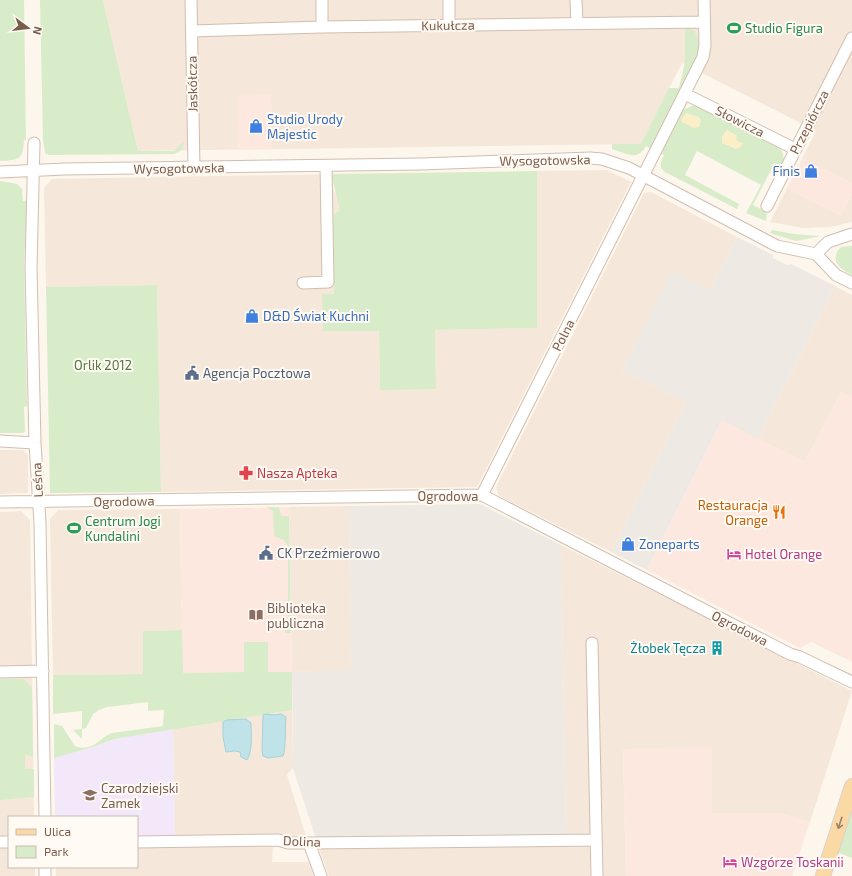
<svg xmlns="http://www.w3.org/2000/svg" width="852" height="876" font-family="'Exo 2',sans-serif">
  <rect width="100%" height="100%" fill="#fdf6ec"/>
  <!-- residential -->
  <path fill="#f5e8da" d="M 103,0 L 852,0 L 852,222 L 830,227 L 803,228 L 770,222 L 816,131 L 682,63 L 641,144 L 138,151 Z
    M 607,170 L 631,182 L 477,487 L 161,492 L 157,285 L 46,287 L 44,188 L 52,179 L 332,174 L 333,189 L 338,198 L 339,210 L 333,216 L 334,294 L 323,294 L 323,331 L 379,331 L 380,390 L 435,330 L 537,328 L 537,171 Z
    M 651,192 L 737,237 L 710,290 L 672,271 L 622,370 L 686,402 L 611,552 L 499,496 L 496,487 L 644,193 Z
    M 835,286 L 852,295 L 852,397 L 841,392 L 805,462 L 758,439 Z
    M 0,450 L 23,450 L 28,455 L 28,493 L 0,494 Z
    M 349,506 L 351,671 L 292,672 L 289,507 Z
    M 180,509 L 182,630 L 143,631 L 143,674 L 53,675 L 50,519 L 58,510 Z
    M 21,511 L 30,520 L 34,817 L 9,817 L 9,867 L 35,867 L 35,876 L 0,876 L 0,512 Z
    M 561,545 L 852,691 L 810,822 L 778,813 L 712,813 L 623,749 L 626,876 L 329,876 L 318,846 L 566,835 Z
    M 292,710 L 293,768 L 287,775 L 306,836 L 175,838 L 173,728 Z
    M 273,845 L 272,862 L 309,862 L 314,876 L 56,876 L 56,867 L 137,867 L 137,847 Z"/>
  <!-- commercial -->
  <path fill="#fde8e0" d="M 271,94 L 272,149 L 237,150 L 237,95 Z
    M 803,158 L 852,183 L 852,195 L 841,216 L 787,189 Z
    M 841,392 L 852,397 L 852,662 L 811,642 L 800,648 L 647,570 L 722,420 L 805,462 Z
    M 289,507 L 292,672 L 182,673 L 180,509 Z
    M 712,748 L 712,813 L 778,813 L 810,822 L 792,876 L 626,876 L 623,749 Z"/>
  <!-- industrial -->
  <path fill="#efe9e4" d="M 737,237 L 773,255 L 773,258 L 787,265 L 791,264 L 835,286 L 758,439 L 722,420 L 647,570 L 611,552 L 686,402 L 622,370 L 672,270 L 710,290 Z
    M 480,504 L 561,545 L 566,835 L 316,839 L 293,768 L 292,672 L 351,670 L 349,506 Z"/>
  <!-- education -->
  <path fill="#f3e8fa" d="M 173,728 L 175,838 L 137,839 L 137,817 L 55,817 L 54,758 L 93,747 L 114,739 Z"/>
  <!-- green -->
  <path fill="#d8ecc9" d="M 0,0 L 24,0 L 26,140 L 24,140 C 23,160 19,160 0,161 Z
    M 40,0 L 103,0 L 138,151 L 174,151 L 183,142 L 184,145 L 182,150 L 174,154 L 49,155 L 45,153 L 43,140 Z
    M 685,26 C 698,30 700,40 699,52 L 652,149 L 646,146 C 637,162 626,153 612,149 L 612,144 L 641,144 L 669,88 L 679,88 L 685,62 Z
    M 694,105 L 779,146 C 784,154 785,159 782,167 L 774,164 L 753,205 L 767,212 L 766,221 L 746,213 L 761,185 L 697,151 L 685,175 L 739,204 L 737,209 L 665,172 C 658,167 661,162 664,155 L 660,153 L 683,110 Z
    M 537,171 L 537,328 L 435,330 L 436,389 L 380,390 L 379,331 L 323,331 L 322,294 L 334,294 L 333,216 L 339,210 C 338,197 333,187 332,174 Z
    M 0,181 L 17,184 L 22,189 L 23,201 L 27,201 L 24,263 L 27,406 L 24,407 L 25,431 L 23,433 L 0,433 Z
    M 772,230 L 794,234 L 821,236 L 796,241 L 770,233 Z
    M 852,246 L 852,275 C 839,269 829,259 841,247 Z
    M 157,285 L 161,492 L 50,493 L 46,287 Z
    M 266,507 L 279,507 L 281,516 L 289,516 L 291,633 L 285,633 L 285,625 L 288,625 L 288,546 L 284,540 L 274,536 L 273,511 Z
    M 182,630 L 183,673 L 244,672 L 244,642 L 268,642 L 268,672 L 292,672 L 292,710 L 114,739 L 93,747 L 54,758 L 54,724 L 62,726 L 75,746 C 92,753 99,738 112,733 L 163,726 L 164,710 L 148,711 L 148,702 L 107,707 L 99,710 L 93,714 L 86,728 L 82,729 L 82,738 L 81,738 L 73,730 L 82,729 L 82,711 L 53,714 L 53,675 L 143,674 L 143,631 Z
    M 0,679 L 24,679 L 32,688 L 33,757 L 25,754 L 25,769 L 34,769 L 34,797 L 0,800 Z
    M 852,804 L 852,858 L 837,852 Z"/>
  <!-- sand -->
  <path fill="#fcefc7" d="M 686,113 L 699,117 L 701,120 L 699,127 L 694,128 L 682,122 L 681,120 Z
    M 727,130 L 736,135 L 737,141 L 743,143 L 741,147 L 736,149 L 722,143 L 722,136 Z"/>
  <!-- water -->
  <path fill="#bfe3e8" stroke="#a5d3da" d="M 266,714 L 274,715 L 281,714 L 286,717 C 285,726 286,750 283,756 L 268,758 L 263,756 L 262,750 L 263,715 Z
    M 246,719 L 251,723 C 251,734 253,750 247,760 L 241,757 L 240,752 L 235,751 L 226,752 L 223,737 L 223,722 L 227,720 Z"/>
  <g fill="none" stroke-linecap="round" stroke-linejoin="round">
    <defs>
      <path id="minor" d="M 191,0 L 194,168
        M 322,0 L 322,27
        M 449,0 L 449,24
        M 576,0 L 577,23
        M 192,31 L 322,27 L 704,22
        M 685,94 L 795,149
        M 34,143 L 31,268 L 35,443 L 40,523 L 45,817
        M 0,172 L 65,169 L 421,164 L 590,158 L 602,159 L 629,168 L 777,246 L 816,254 L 836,275 L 852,283
        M 767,206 L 852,38
        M 816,254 L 828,242 L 852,234
        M 303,283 L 328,282 L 326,166
        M 0,441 L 35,443
        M 482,495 L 703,57 L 705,45 L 704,0
        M 0,502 L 482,495 L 790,654 L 800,657 L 852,682
        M 592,643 L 597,876
        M 0,672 L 43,671
        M 0,842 L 9,842
        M 137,842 L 278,840 L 288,843 L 309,843 L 596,840
        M 309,843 L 321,876
        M 45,867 L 45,876"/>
      <path id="major" d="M 823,876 L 852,786"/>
    </defs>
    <!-- minor casing -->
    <use href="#minor" stroke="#d1beb0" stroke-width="13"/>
    <!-- major casing -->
    <use href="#major" stroke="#dad1cd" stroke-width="16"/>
    <!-- minor -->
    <use href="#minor" stroke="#fff" stroke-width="11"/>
    <!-- major -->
    <use href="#major" stroke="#fbd9a5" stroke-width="14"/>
  </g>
  <!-- one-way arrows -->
  <defs><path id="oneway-shaft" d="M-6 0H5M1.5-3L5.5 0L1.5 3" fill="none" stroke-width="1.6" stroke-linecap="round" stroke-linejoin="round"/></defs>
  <use stroke="#a18267" href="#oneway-shaft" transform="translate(840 823) rotate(108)"/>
  <!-- icons -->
  <defs>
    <symbol id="stadium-bare" viewBox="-9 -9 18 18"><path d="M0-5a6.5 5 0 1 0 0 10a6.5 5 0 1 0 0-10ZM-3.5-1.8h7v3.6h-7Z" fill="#2e9e5b" stroke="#fffaf3" stroke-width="2.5" paint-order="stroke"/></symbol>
    <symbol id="shop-bare" viewBox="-9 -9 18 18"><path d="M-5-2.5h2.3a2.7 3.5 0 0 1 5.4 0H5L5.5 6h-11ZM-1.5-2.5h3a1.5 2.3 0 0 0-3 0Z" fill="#3f7fe0" stroke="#fffaf3" stroke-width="2.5" paint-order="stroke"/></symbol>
    <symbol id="civic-bare" viewBox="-9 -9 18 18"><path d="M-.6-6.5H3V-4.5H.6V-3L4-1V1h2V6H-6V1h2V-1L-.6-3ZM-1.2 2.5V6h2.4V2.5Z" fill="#5c6f8a" stroke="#fffaf3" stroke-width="2.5" paint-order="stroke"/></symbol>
    <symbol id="pharmacy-bare" viewBox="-9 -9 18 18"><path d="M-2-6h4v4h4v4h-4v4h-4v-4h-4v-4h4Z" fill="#e0444e" stroke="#fffaf3" stroke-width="2.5" paint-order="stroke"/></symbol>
    <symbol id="restaurant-bare" viewBox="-9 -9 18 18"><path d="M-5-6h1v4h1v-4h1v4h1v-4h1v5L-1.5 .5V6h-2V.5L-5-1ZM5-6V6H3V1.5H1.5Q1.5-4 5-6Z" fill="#e8710a" stroke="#fffaf3" stroke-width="2.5" paint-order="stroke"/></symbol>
    <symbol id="hotel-bare" viewBox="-9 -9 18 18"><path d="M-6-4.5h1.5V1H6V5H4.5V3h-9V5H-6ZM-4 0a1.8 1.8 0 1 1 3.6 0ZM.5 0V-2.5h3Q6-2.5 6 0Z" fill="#d1479c" stroke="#fffaf3" stroke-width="2.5" paint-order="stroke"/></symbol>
    <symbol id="library-bare" viewBox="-9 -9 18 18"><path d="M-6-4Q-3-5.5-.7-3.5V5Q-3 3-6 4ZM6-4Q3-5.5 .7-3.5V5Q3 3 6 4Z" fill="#8d6e63" stroke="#fffaf3" stroke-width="2.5" paint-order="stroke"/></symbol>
    <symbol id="building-bare" viewBox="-9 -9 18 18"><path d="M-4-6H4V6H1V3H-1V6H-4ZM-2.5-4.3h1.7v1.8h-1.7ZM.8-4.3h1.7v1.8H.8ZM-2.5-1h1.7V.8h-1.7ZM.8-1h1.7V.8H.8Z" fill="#0f9aa8" stroke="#fffaf3" stroke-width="2.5" paint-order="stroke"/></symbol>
    <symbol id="school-bare" viewBox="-9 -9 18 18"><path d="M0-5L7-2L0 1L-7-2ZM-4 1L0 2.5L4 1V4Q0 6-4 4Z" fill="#8d6e63" stroke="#fffaf3" stroke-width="2.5" paint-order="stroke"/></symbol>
  </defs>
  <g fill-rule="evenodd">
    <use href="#stadium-bare" x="724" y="18" width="20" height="20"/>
    <use href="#shop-bare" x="246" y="116" width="20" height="20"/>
    <use href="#shop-bare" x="801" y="161" width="20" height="20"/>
    <use href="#shop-bare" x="242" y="306" width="20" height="20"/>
    <use href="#civic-bare" x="182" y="363" width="20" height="20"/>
    <use href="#pharmacy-bare" x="236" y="463" width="20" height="20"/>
    <use href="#restaurant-bare" x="769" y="502" width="20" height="20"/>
    <use href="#stadium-bare" x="64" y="518" width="20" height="20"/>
    <use href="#shop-bare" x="618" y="534" width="20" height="20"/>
    <use href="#civic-bare" x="256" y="543" width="20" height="20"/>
    <use href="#hotel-bare" x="724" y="544" width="20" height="20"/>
    <use href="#library-bare" x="246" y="605" width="20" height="20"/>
    <use href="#building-bare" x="707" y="638" width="20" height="20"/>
    <use href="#school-bare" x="80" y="785" width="20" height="20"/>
    <use href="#hotel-bare" x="720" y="852" width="20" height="20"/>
  </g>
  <g text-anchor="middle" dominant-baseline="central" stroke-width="4" stroke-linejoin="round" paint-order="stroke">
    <!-- street labels -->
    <g font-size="13" fill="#7a5c4d" stroke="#fffaf3">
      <text transform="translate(448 25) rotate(-1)">Kukułcza</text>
      <text transform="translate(192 84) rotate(-91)">Jaskółcza</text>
      <text transform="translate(740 121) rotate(27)">Słowicza</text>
      <text transform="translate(809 122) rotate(-63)">Przepiórcza</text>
      <text transform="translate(545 160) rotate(-1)">Wysogotowska</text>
      <text transform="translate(179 168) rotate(-1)">Wysogotowska</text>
      <text transform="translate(563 335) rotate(-63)">Polna</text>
      <text transform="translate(37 480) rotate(-93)">Leśna</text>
      <text x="448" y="496">Ogrodowa</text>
      <text transform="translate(124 501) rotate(-1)">Ogrodowa</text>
      <text transform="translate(740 628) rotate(27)">Ogrodowa</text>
      <text transform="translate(302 841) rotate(3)">Dolina</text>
    </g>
    <!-- leisure labels -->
    <g font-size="13" fill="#27864d" stroke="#fffaf3" text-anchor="start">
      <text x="745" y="28">Studio Figura</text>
      <text x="85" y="521">Centrum Jogi<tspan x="85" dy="15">Kundalini</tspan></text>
    </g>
    <!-- shop labels -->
    <g font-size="13" fill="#366cbe" stroke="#fffaf3" text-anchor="start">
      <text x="267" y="119">Studio Urody<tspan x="267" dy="15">Majestic</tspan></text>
      <text x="800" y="171" text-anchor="end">Finis</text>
      <text x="263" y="316">D&amp;D Świat Kuchni</text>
      <text x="639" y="544">Zoneparts</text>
    </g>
    <!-- park labels -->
    <g font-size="13" fill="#537a41" stroke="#fffaf3">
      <text x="103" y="365">Orlik 2012</text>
    </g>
    <!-- service labels -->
    <g font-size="13" fill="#4e5e75" stroke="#fffaf3" text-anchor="start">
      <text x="203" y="373">Agencja Pocztowa</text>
      <text x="277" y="553">CK Przeźmierowo</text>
    </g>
    <!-- health labels -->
    <g font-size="13" fill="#be3a42" stroke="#fffaf3" text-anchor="start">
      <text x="257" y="473">Nasza Apteka</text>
    </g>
    <!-- food labels -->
    <g font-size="13" fill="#c56008" stroke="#fffaf3" text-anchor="end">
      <text x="768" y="505">Restauracja<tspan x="768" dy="15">Orange</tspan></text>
    </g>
    <!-- hotel labels -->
    <g font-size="13" fill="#b23c85" stroke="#fffaf3" text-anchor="start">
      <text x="745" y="554">Hotel Orange</text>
      <text x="741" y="862">Wzgórze Toskanii</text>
    </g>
    <!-- education labels -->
    <g font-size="13" fill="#785e54" stroke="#fffaf3" text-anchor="start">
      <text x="267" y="608">Biblioteka<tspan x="267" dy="15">publiczna</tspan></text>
      <text x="101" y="788">Czarodziejski<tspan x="101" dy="15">Zamek</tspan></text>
    </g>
    <!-- culture labels -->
    <g font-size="13" fill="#0d838f" stroke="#fffaf3" text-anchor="end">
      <text x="706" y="648">Żłobek Tęcza</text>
    </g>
  </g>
  <!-- legend -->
  <rect x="8" y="816" width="130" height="52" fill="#fffaf3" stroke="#cabbb1"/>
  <rect x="16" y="829" width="20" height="6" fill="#fbd9a5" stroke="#cabbb1"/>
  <text x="44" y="836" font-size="12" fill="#7a5c4d">Ulica</text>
  <rect x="16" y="846" width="20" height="12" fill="#d8ecc9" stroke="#cabbb1"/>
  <text x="44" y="856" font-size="12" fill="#7a5c4d">Park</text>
  <!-- north arrow -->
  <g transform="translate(28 28) rotate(105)" stroke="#fffaf3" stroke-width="3" paint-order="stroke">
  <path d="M0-3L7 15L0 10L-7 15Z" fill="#7a5c4d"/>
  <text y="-6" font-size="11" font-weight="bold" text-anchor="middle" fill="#7a5c4d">N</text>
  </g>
</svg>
